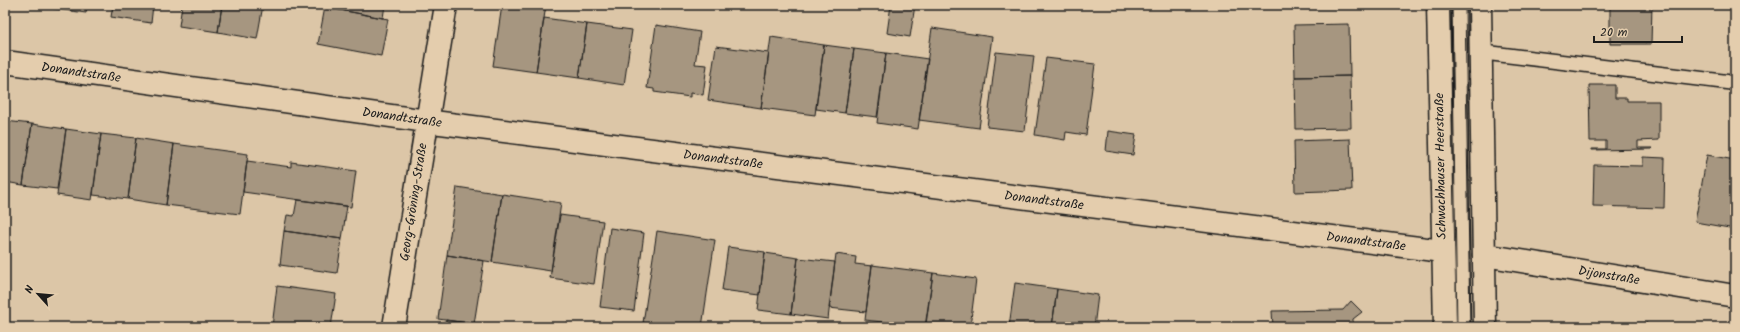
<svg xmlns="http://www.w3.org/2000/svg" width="1740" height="332" font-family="Kalam,sans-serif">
  <rect width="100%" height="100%" fill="#dcc6a7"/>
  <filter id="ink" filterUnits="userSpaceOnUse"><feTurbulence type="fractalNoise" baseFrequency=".025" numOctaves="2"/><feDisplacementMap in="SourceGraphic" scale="8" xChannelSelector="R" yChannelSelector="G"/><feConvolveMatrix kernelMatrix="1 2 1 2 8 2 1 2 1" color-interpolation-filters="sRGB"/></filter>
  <g filter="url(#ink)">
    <!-- building -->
    <path fill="#a69680" stroke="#1c1c1c" d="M 24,5 L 49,5 L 49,8 Z
      M 49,5 L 87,5 L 86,13 L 49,8 Z
      M 113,5 L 153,5 L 151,23 L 111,17 Z
      M 182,5 L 222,5 L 218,32 L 179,26 Z
      M 222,5 L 263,5 L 257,39 L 218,32 Z
      M 329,5 L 385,5 L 383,18 L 329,8 Z
      M 502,5 L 546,5 L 536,72 L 493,66 Z
      M 891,5 L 915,5 L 910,37 L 887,33 Z
      M 1294,5 L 1345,5 L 1294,6 Z
      M 1610,5 L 1652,5 L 1651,44 L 1610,44 Z
      M 325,7 L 388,19 L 381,56 L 318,44 Z
      M 544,18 L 587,24 L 579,78 L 536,72 Z
      M 587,24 L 632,30 L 624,85 L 579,78 Z
      M 1349,24 L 1350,76 L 1295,77 L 1294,25 Z
      M 656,25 L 700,32 L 695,64 L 707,65 L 703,95 L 690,93 L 690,97 L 654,92 L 654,89 L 647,88 Z
      M 932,28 L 992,37 L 979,128 L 919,120 Z
      M 771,37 L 824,45 L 815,115 L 761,108 Z
      M 824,45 L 854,49 L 845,113 L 816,109 Z
      M 716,46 L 769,53 L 761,108 L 708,100 Z
      M 854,49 L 886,53 L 877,117 L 845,113 Z
      M 996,52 L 1034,56 L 1025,131 L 987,127 Z
      M 886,53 L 928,59 L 918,129 L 877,123 Z
      M 1046,58 L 1095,64 L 1086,135 L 1066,132 L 1065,140 L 1035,135 Z
      M 1350,76 L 1351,128 L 1296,129 L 1295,77 Z
      M 1589,85 L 1615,85 L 1615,98 L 1627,98 L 1627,101 L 1659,101 L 1659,140 L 1638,141 L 1638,148 L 1653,148 L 1652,149 L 1592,150 L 1592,149 L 1606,149 L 1606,141 L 1590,141 Z
      M 5,121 L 32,124 L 23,185 L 5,182 Z
      M 32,124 L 66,129 L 57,189 L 23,185 Z
      M 66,129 L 101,134 L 92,200 L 57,195 Z
      M 1108,131 L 1136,135 L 1133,155 L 1106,151 Z
      M 101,134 L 136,138 L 128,199 L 93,195 Z
      M 136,138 L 174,144 L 166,205 L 128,199 Z
      M 1350,139 L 1352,190 L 1295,192 L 1294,141 Z
      M 174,144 L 248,154 L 240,214 L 166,205 Z
      M 1707,155 L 1735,160 L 1735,229 L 1695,222 Z
      M 1643,157 L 1665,158 L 1664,208 L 1593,206 L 1594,165 L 1643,166 Z
      M 247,161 L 291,167 L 291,162 L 356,171 L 351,207 L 243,192 Z
      M 457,187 L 502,194 L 492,262 L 447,255 Z
      M 502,194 L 561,203 L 551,271 L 492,262 Z
      M 297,200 L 347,206 L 342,239 L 284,231 L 287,215 L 294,216 Z
      M 560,215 L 603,221 L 594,284 L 550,278 Z
      M 610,228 L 644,233 L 634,311 L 600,307 Z
      M 284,231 L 342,239 L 337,273 L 280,265 Z
      M 657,231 L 715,240 L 702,327 L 667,327 L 643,323 Z
      M 728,247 L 765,252 L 760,295 L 722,290 Z
      M 765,253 L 798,258 L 791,314 L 758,310 Z
      M 836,254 L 856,257 L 855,264 L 872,266 L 866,312 L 829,308 Z
      M 447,255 L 484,261 L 474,324 L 438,319 Z
      M 798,258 L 835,262 L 828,319 L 791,314 Z
      M 872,265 L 933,273 L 925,327 L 865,320 Z
      M 933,273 L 976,279 L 970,327 L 951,327 L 926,324 Z
      M 1015,283 L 1057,289 L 1052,327 L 1009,327 Z
      M 277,286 L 336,294 L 331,327 L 272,327 Z
      M 1057,289 L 1098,295 L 1094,327 L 1052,327 Z
      M 1351,301 L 1362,312 L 1353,319 L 1353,327 L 1273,327 L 1272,311 L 1343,310 Z
      M 446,320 L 495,327 L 445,327 Z
      M 1647,323 L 1647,327 L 1594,327 L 1593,324 Z"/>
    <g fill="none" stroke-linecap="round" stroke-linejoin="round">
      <defs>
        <path id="lane" d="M 1459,5 L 1463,327
          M 1480,52 L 1735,83"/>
        <path id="street" d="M 5,62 L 441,123 L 1442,251
          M 1484,255 L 1735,296
          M 394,327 L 446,5"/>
        <path id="secondary" d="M 1438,5 L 1445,327
          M 1480,5 L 1485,327"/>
      </defs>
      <!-- lane casing -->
      <use href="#lane" stroke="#1c1c1c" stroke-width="17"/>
      <!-- street casing -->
      <use href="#street" stroke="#1c1c1c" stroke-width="25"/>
      <!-- secondary casing -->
      <use href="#secondary" stroke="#1c1c1c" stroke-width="25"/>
      <!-- lane -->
      <use href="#lane" stroke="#e4cdad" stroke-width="14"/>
      <!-- street -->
      <use href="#street" stroke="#e4cdad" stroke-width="22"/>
      <!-- secondary -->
      <use href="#secondary" stroke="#e4cdad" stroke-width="22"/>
      <!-- tram -->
      <path stroke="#1c1c1c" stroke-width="1" d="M 1452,5 L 1457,327
        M 1465,5 L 1470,327"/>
    </g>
  </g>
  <g text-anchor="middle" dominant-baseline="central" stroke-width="4" stroke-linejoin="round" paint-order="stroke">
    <!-- street labels -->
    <g font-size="13" fill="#1c1c1c" stroke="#e4cdad">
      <text transform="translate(81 73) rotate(8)">Donandtstraße</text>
      <text transform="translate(402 118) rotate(8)">Donandtstraße</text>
      <text transform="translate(723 160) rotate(7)">Donandtstraße</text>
      <text transform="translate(1441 166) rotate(-91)">Schwachhauser Heerstraße</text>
      <text transform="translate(1044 201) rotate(7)">Donandtstraße</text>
      <text transform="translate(414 202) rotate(-81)">Georg-Gröning-Straße</text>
      <text transform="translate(1366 242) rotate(7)">Donandtstraße</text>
      <text transform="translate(1609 276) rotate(9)">Dijonstraße</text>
    </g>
  </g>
  <!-- margin -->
  <rect width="1740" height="332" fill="none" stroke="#e4cdad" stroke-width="20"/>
  <rect x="10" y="10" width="1720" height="312" fill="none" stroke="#1c1c1c" stroke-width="1.5" filter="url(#ink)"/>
  <!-- north arrow -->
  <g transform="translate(38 294) rotate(297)" stroke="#e4cdad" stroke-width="3" paint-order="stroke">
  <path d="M0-3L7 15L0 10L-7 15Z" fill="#1c1c1c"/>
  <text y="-6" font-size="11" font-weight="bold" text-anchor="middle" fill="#1c1c1c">N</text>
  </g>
  <!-- scale -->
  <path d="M1594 36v6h88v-6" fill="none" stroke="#1c1c1c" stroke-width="2"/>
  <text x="1600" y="36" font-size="12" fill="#1c1c1c" stroke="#e4cdad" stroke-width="3" paint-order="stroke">20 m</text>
</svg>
